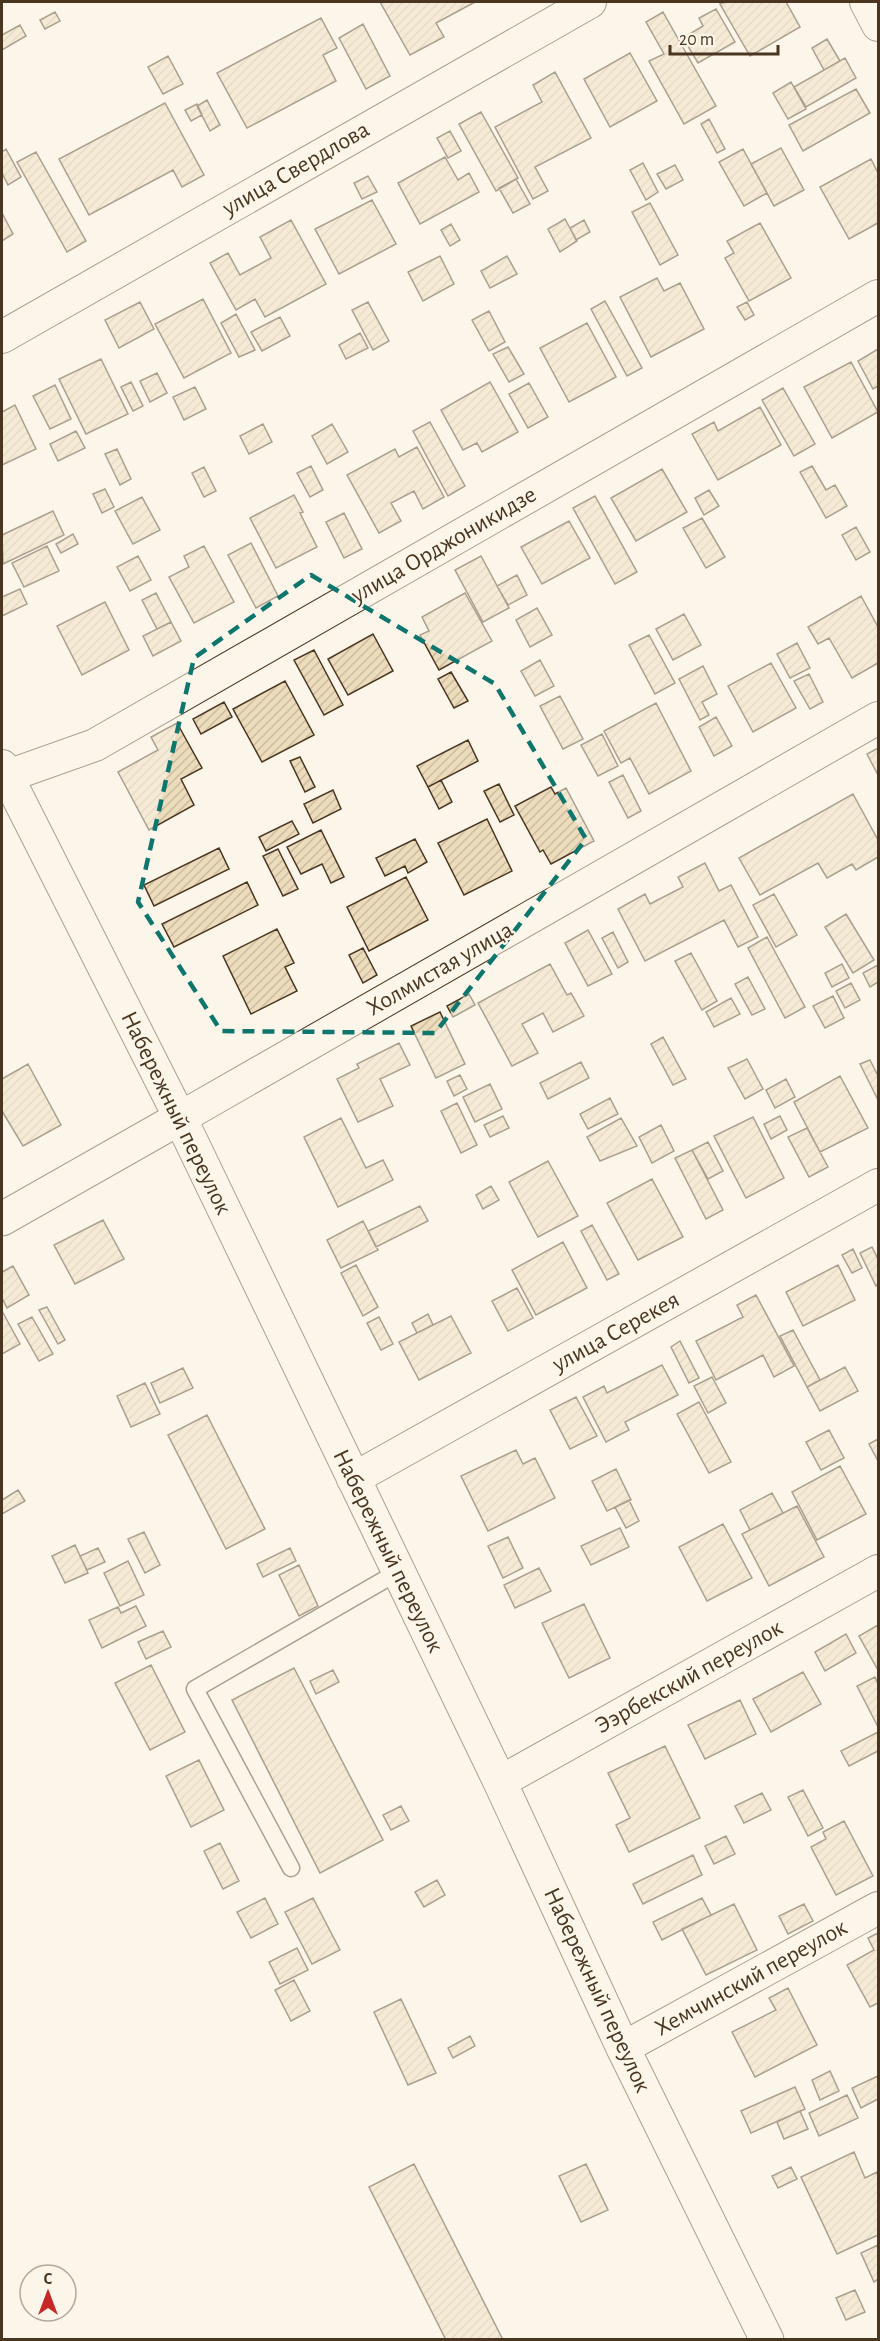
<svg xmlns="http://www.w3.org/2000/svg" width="880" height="2341" font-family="'Alegreya Sans',sans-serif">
  <defs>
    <pattern id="building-hatch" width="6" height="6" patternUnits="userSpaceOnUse" patternTransform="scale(1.5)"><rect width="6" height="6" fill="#ecdcbc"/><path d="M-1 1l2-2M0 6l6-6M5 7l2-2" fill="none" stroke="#ccbda1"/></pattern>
  </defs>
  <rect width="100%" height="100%" fill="#fbf6e9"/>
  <!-- building -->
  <path fill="url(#building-hatch)" stroke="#4a3520" stroke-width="1.5" d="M 380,2 L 475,2 L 436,23 L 444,37 L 410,55 Z
    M 725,2 L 786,2 L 800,27 L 750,56 L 720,4 Z
    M 716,9 L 735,42 L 698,63 L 683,38 L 703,26 L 699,18 Z
    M 55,12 L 60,21 L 45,29 L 40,20 Z
    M 663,12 L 716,106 L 684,124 L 649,61 L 664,54 L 646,22 Z
    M 321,18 L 337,48 L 323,55 L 336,81 L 247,128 L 217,73 Z
    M 363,24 L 390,76 L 366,89 L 339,38 Z
    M 20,25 L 26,36 L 2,50 L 2,35 Z
    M 827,39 L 840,61 L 824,70 L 812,48 Z
    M 630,53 L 657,101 L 610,127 L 584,79 Z
    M 168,56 L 183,84 L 163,94 L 148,67 Z
    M 845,58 L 856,78 L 806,107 L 794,87 Z
    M 555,72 L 591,138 L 535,167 L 548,191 L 533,199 L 495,127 L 542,102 L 533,85 Z
    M 791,82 L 806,109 L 788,119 L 773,93 Z
    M 856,89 L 870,113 L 803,151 L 789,125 Z
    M 207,100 L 220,125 L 210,131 L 197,106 Z
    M 165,103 L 204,175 L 182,187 L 173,170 L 89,215 L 59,159 Z
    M 197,104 L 202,115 L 191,121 L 185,110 Z
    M 481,112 L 518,178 L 496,191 L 459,124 Z
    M 709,119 L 725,149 L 717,153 L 701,124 Z
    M 450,131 L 461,151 L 448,158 L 437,138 Z
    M 781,148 L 804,190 L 774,206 L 751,164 Z
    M 6,149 L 21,177 L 8,185 L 2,173 L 2,152 Z
    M 743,149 L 767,193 L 744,206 L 719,162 Z
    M 36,152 L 86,241 L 67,252 L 17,162 Z
    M 445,157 L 458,180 L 469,173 L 479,192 L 420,224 L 398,183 Z
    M 871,159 L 878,173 L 878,223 L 849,239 L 820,187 Z
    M 643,163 L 658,192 L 646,200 L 630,170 Z
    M 675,165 L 683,180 L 666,189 L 657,174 Z
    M 368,176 L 377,192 L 362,199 L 354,183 Z
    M 516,179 L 530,204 L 513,213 L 499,188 Z
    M 372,200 L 396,244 L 339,274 L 315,229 Z
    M 650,203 L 678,255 L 660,265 L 632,212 Z
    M 2,213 L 13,234 L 2,241 Z
    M 565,219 L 577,241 L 560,252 L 548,229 Z
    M 291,220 L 326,284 L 265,317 L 255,299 L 236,310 L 210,263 L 228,253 L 240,275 L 271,258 L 260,237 Z
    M 584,220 L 590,232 L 576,240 L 570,228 Z
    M 760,223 L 791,278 L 749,301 L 725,258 L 734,253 L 727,241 Z
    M 451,224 L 460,240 L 450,246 L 441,230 Z
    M 440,256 L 454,284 L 423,301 L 408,272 Z
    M 507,256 L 517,274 L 490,288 L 481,271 Z
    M 657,278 L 664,291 L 680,283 L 704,329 L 651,357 L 620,297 Z
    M 203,299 L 231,353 L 184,378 L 155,324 Z
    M 605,301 L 642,368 L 627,376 L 591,309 Z
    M 140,302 L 154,329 L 119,348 L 105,320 Z
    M 368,302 L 389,341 L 373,350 L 352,310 Z
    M 747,302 L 754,315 L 745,320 L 737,307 Z
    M 489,311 L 505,342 L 489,351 L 472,320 Z
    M 236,314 L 255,350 L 239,357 L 221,323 Z
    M 280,317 L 290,336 L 262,351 L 251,332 Z
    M 587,323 L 616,377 L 569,402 L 540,348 Z
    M 360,333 L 368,348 L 346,359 L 339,345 Z
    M 508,347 L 524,374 L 509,382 L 493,354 Z
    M 878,349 L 878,386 L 873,389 L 858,361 Z
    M 101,359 L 128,414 L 86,434 L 59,379 Z
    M 851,362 L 878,412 L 832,438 L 804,387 Z
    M 157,373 L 167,393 L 150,402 L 140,381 Z
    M 131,382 L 143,406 L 133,411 L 121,387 Z
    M 490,382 L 518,432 L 482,452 L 477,443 L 463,450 L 441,410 Z
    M 529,383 L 548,417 L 528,428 L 509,394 Z
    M 55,385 L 71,419 L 50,429 L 33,396 Z
    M 195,387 L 206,409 L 184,420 L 173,397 Z
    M 783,388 L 815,444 L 794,456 L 762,400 Z
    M 15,405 L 36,449 L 2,465 L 2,412 Z
    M 760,407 L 781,445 L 718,480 L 692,434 L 714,422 L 718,431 Z
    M 430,422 L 465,486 L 448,496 L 413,431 Z
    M 263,424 L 272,442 L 249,454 L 240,436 Z
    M 332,424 L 348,452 L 327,464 L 312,436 Z
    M 76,431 L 85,448 L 58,461 L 50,444 Z
    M 417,447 L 444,497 L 423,509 L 414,491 L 391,503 L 401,521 L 379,533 L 347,475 L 395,449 L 399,457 Z
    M 117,449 L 131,479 L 120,485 L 105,454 Z
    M 311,466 L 323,490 L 310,497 L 297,473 Z
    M 812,466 L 826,490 L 835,485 L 847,506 L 826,518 L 800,472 Z
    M 204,467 L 216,491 L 204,497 L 192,473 Z
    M 662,469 L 687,512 L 636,541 L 611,498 Z
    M 105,489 L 114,507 L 102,513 L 93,494 Z
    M 709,490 L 719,506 L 704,515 L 695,498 Z
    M 294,495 L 303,512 L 300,513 L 317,547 L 276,568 L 250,518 Z
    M 595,496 L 637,572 L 615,584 L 573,508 Z
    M 142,497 L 160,530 L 133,544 L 115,511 Z
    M 53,511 L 64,535 L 3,564 L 2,535 Z
    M 344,513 L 362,549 L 344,558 L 326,522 Z
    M 702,518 L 725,557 L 706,568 L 683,528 Z
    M 569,521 L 590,558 L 542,584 L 521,547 Z
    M 856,527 L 870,552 L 856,560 L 842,535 Z
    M 73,534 L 78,544 L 61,553 L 56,544 Z
    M 251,543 L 278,596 L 256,608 L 228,555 Z
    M 47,546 L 59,571 L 24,587 L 12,563 Z
    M 204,546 L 234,602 L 194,623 L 169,577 L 189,567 L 184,556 Z
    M 138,556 L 151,580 L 130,591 L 117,567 Z
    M 481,556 L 509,608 L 483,622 L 455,570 Z
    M 517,575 L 527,595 L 508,605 L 497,586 Z
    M 20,589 L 27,604 L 2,616 L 2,597 Z
    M 156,593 L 171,622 L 157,629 L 142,600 Z
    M 465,593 L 492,641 L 439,670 L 420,635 L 429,631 L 422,617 Z
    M 861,596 L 878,627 L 878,663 L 852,678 L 829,638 L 818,644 L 808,627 Z
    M 105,602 L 129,650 L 82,675 L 57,626 Z
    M 537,608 L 552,635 L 530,647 L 516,620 Z
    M 684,614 L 701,645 L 673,660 L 656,629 Z
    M 171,622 L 181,641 L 153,656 L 143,636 Z
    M 373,634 L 393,671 L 348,695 L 328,659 Z
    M 649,635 L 675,683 L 655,694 L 629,645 Z
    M 797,643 L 810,668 L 790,678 L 777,654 Z
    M 314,650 L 343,705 L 324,715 L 294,660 Z
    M 540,660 L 554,686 L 535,696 L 521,671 Z
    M 771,663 L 796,708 L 753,732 L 728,686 Z
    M 703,666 L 717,694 L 702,702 L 709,715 L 700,720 L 679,679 Z
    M 451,672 L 468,701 L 454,708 L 438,679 Z
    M 809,674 L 823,702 L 810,709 L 794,681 Z
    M 285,681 L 314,735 L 262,762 L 233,709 Z
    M 560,696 L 583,739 L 563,749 L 540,706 Z
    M 224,702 L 232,717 L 201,734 L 193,719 Z
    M 656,703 L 691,771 L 649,794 L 630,758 L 621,763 L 604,731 Z
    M 716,717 L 732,746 L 714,756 L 699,727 Z
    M 177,723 L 202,768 L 181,779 L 194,805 L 149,830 L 118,772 L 158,750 L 151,737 Z
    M 602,734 L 618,766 L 598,776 L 581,745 Z
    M 468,740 L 478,761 L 428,787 L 417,766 Z
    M 878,748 L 878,775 L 867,754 Z
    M 300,757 L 315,787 L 305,792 L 290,761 Z
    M 623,775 L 641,811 L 628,818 L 609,782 Z
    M 441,780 L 452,802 L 439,809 L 428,787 Z
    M 499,784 L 514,815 L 500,822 L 484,791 Z
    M 551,787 L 555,794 L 566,788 L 594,841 L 551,864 L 543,850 L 540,852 L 515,806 Z
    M 333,790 L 341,809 L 313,823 L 304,804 Z
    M 853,794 L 878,840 L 878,857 L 856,870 L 852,864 L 827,878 L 818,863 L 760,895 L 739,858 Z
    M 487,819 L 512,871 L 464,895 L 438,843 Z
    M 292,821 L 299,834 L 266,851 L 259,837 Z
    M 321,830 L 344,877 L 331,883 L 322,864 L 301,874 L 287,847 Z
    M 415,839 L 427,862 L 408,873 L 405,866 L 385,876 L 376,858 Z
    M 219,848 L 229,869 L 154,906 L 144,885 Z
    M 278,849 L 298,889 L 283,896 L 263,856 Z
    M 705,863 L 719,891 L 731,885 L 758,937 L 738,947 L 724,920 L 645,961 L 618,909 L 645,894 L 650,904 L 683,887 L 678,877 Z
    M 406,877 L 428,920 L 369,951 L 347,907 Z
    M 247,882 L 258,905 L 174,947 L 162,924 Z
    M 774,894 L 797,935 L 776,947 L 753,905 Z
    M 846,914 L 874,960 L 853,973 L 825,927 Z
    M 277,929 L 294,963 L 285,967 L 297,991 L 251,1014 L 223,956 Z
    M 588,930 L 612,974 L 588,986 L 565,943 Z
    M 613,932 L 628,962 L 618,968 L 602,938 Z
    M 767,937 L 805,1007 L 785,1018 L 748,948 Z
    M 363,948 L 377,975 L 363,983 L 349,955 Z
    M 691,953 L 717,1001 L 702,1010 L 675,961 Z
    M 550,964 L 567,995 L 571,993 L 584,1016 L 553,1032 L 543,1013 L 522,1024 L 538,1053 L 512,1066 L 478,1003 Z
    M 842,964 L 849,978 L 832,987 L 825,973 Z
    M 878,965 L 878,982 L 870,987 L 863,973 Z
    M 748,977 L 765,1009 L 752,1015 L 735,984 Z
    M 851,983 L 860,1000 L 845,1008 L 836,991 Z
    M 469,994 L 475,1005 L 453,1017 L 447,1006 Z
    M 833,996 L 844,1018 L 825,1028 L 813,1006 Z
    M 731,998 L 740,1014 L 714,1027 L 706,1012 Z
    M 440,1012 L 465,1064 L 436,1078 L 411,1026 Z
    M 663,1037 L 686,1079 L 673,1085 L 651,1044 Z
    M 399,1043 L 410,1065 L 380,1079 L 393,1106 L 358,1122 L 337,1079 L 359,1068 L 357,1064 Z
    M 747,1059 L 763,1089 L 745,1099 L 728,1068 Z
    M 870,1060 L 878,1076 L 878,1100 L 860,1064 Z
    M 581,1062 L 589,1078 L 548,1099 L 540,1083 Z
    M 28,1064 L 61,1125 L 23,1146 L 2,1111 L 2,1079 Z
    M 460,1075 L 467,1089 L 454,1096 L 447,1081 Z
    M 840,1076 L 868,1128 L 820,1152 L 794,1102 Z
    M 786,1079 L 795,1097 L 775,1108 L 766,1090 Z
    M 490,1084 L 502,1109 L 475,1122 L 463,1097 Z
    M 610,1098 L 618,1114 L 588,1129 L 580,1114 Z
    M 457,1103 L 477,1145 L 461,1153 L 441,1111 Z
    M 503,1116 L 509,1128 L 490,1137 L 484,1125 Z
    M 780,1116 L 787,1130 L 771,1139 L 764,1124 Z
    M 753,1117 L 784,1178 L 746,1198 L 714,1136 Z
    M 341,1118 L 366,1168 L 383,1160 L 393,1180 L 338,1207 L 304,1137 Z
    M 621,1118 L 637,1146 L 600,1161 L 587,1137 Z
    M 661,1125 L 674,1151 L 652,1163 L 639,1137 Z
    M 807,1128 L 828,1167 L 809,1177 L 788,1137 Z
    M 708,1142 L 723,1171 L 708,1179 L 692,1150 Z
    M 692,1150 L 723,1210 L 706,1219 L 675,1158 Z
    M 548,1161 L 578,1216 L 538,1237 L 509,1182 Z
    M 652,1179 L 683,1237 L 638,1260 L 607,1203 Z
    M 491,1186 L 499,1200 L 483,1209 L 476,1195 Z
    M 420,1206 L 428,1221 L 376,1247 L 368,1231 Z
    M 103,1220 L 124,1259 L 75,1284 L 54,1245 Z
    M 363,1221 L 378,1250 L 341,1268 L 327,1240 Z
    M 592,1225 L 619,1274 L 607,1280 L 581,1231 Z
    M 563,1242 L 587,1288 L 536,1315 L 512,1270 Z
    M 872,1247 L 878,1259 L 878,1284 L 876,1286 L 860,1253 Z
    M 853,1249 L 862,1268 L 852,1273 L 842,1255 Z
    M 356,1265 L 378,1307 L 363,1316 L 341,1273 Z
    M 838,1265 L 855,1300 L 803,1326 L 786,1292 Z
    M 13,1266 L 29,1295 L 7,1308 L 2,1298 L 2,1272 Z
    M 517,1288 L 533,1318 L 508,1331 L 492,1301 Z
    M 756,1295 L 794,1366 L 774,1377 L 763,1355 L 716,1380 L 696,1341 L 743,1317 L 737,1305 Z
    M 47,1307 L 65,1340 L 58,1344 L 39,1310 Z
    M 2,1311 L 20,1344 L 2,1354 Z
    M 428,1314 L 433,1325 L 417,1333 L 412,1323 Z
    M 451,1316 L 471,1353 L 419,1380 L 399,1342 Z
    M 32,1317 L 53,1354 L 39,1361 L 18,1324 Z
    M 379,1317 L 393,1344 L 381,1350 L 367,1323 Z
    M 793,1330 L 820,1380 L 807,1387 L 780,1336 Z
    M 680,1341 L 699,1378 L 689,1383 L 671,1347 Z
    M 662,1365 L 678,1395 L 625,1422 L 629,1430 L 606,1442 L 583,1397 L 604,1386 L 607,1393 Z
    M 845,1367 L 858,1391 L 820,1411 L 807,1387 Z
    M 183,1368 L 193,1388 L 160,1403 L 151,1383 Z
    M 712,1377 L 726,1403 L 708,1413 L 694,1386 Z
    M 145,1383 L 160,1414 L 131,1427 L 117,1396 Z
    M 576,1397 L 597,1436 L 570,1449 L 550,1410 Z
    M 699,1402 L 731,1462 L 709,1473 L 677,1414 Z
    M 207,1415 L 265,1529 L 226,1549 L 168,1435 Z
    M 829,1430 L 844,1458 L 821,1470 L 806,1442 Z
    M 878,1439 L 878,1461 L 869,1444 Z
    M 516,1450 L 523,1464 L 535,1458 L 555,1498 L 488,1531 L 461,1476 Z
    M 840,1466 L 866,1514 L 817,1540 L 792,1492 Z
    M 616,1469 L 631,1500 L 607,1511 L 592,1481 Z
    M 18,1490 L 25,1501 L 2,1514 L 2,1500 Z
    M 772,1493 L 783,1513 L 750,1530 L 740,1510 Z
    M 629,1500 L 639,1521 L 626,1528 L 615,1507 Z
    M 797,1506 L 824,1557 L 769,1586 L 742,1534 Z
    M 723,1524 L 752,1578 L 707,1601 L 679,1547 Z
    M 620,1528 L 629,1547 L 591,1565 L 581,1546 Z
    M 144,1532 L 160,1565 L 145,1573 L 128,1539 Z
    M 508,1537 L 523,1568 L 503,1578 L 488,1546 Z
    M 75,1545 L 88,1573 L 65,1583 L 52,1556 Z
    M 98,1548 L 105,1562 L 87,1570 L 80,1556 Z
    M 290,1548 L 296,1561 L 263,1577 L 257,1564 Z
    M 128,1561 L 144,1595 L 120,1606 L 104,1573 Z
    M 299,1565 L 318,1606 L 299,1616 L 279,1575 Z
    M 539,1568 L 551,1591 L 515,1608 L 504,1585 Z
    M 584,1604 L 610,1658 L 569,1678 L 542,1623 Z
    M 136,1606 L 146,1626 L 102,1648 L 89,1620 L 118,1607 L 121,1613 Z
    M 878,1625 L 878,1670 L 859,1636 Z
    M 163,1631 L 171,1647 L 146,1659 L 138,1642 Z
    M 846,1634 L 856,1653 L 825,1671 L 815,1652 Z
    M 151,1665 L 185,1732 L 150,1750 L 115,1683 Z
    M 294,1668 L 383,1840 L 320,1873 L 232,1700 Z
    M 333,1670 L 339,1682 L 316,1694 L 310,1681 Z
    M 803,1672 L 821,1704 L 771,1732 L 753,1699 Z
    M 875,1677 L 878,1684 L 878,1727 L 857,1686 Z
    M 740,1700 L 756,1734 L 705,1759 L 688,1725 Z
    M 878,1732 L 878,1751 L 849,1766 L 841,1751 Z
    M 665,1746 L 700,1818 L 629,1852 L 616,1825 L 630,1818 L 608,1773 Z
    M 199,1760 L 224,1810 L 191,1827 L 166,1776 Z
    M 803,1790 L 823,1828 L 808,1836 L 788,1797 Z
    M 762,1793 L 771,1810 L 744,1823 L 735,1806 Z
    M 401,1806 L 409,1821 L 391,1830 L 383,1815 Z
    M 844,1821 L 873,1876 L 836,1895 L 811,1847 L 826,1839 L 823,1832 Z
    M 726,1836 L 735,1854 L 714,1864 L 705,1846 Z
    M 220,1843 L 239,1881 L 223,1889 L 204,1851 Z
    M 693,1855 L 702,1875 L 643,1904 L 633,1884 Z
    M 437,1880 L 445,1895 L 424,1907 L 415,1892 Z
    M 265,1898 L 278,1924 L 251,1938 L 237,1912 Z
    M 313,1898 L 340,1950 L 312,1964 L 285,1912 Z
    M 702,1898 L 711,1915 L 662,1940 L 653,1922 Z
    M 734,1904 L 757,1950 L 706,1975 L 682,1929 Z
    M 804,1904 L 813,1921 L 788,1934 L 779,1916 Z
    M 878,1933 L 878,2003 L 870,2007 L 847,1965 L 874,1950 L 868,1938 Z
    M 297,1948 L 308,1970 L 280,1984 L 269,1962 Z
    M 294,1980 L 310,2011 L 291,2021 L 275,1990 Z
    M 788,1988 L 817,2045 L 755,2077 L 732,2032 L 776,2010 L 769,1998 Z
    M 401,1999 L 436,2073 L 408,2085 L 374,2012 Z
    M 470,2036 L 475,2046 L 453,2058 L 448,2048 Z
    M 830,2071 L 839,2091 L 820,2100 L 812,2080 Z
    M 878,2076 L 878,2099 L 861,2108 L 852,2088 Z
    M 795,2087 L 805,2109 L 751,2133 L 741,2111 Z
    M 847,2095 L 858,2118 L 819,2136 L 809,2113 Z
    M 800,2111 L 808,2129 L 784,2139 L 777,2122 Z
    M 854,2152 L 865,2178 L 877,2172 L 878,2175 L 878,2235 L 837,2254 L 801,2177 Z
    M 414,2164 L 503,2340 L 446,2340 L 369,2187 Z
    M 586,2164 L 608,2210 L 581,2222 L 559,2176 Z
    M 791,2167 L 797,2179 L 778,2188 L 772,2176 Z
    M 878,2245 L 878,2279 L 874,2282 L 861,2253 Z
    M 855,2290 L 865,2312 L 846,2320 L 836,2298 Z"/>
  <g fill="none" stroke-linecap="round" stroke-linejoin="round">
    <defs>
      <path id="service" d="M 291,1868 L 195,1689 L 398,1572"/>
      <path id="minor" d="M 866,2 L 878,25
        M 2,337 L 590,2
        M 2,766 L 180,1118 L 878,718
        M 2,778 L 95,745 L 878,296
        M 353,1479 L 878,1185
        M 500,1782 L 878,1571
        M 623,2048 L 878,1908"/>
      <path id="tertiary" d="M 2,1219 L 180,1118 L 500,1782 L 623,2048 L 767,2340"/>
    </defs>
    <!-- service casing -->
    <use href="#service" stroke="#4a3520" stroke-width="19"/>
    <!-- minor casing -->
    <use href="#minor" stroke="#4a3520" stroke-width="34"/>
    <!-- tertiary casing -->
    <use href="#tertiary" stroke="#4a3520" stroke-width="35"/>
    <!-- service -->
    <use href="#service" stroke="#fbf6e9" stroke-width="16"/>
    <!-- minor -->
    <use href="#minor" stroke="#fbf6e9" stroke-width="32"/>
    <!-- tertiary -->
    <use href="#tertiary" stroke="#fbf6e9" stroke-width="33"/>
  </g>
  <!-- marked area -->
  <path d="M0 0H880V2341H0ZM 311,575 L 495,684 L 586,839 L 435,1033 L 221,1031 L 138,902 L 194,658 Z" fill="#fbf6e9" fill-opacity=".55" fill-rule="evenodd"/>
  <path fill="none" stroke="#0f766e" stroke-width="4.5" stroke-dasharray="12 8" stroke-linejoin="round" d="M 311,575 L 495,684 L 586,839 L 435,1033 L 221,1031 L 138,902 L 194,658 Z"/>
  <g text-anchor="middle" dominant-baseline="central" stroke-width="4.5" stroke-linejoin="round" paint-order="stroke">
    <!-- street labels -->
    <g font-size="24" fill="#4a3520" stroke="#fbf6e9">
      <text transform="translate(296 169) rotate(-30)">улица Свердлова</text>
      <text transform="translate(444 545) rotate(-30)">улица Орджоникидзе</text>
      <text transform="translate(440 969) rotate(-30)">Холмистая улица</text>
      <text transform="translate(176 1113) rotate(64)">Набережный переулок</text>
      <text transform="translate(616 1332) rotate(-29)">улица Серекея</text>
      <text transform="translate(388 1551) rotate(64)">Набережный переулок</text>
      <text transform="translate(689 1677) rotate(-29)">Ээрбекский переулок</text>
      <text transform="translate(751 1978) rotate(-29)">Хемчинский переулок</text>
      <text transform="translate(597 1990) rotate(65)">Набережный переулок</text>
    </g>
  </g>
  <!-- border -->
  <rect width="880" height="2341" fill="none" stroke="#4a3520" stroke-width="6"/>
  <!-- north arrow -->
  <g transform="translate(48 2293)"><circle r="28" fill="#fbf6e9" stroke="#b4a999" stroke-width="1.5"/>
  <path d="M0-4.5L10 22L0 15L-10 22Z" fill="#c62828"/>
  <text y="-9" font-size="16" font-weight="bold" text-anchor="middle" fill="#4a3520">С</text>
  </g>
  <!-- scale -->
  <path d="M670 45v9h108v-9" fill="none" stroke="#4a3520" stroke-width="3"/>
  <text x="679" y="45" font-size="18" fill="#4a3520" stroke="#fbf6e9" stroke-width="4.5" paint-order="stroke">20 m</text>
</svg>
